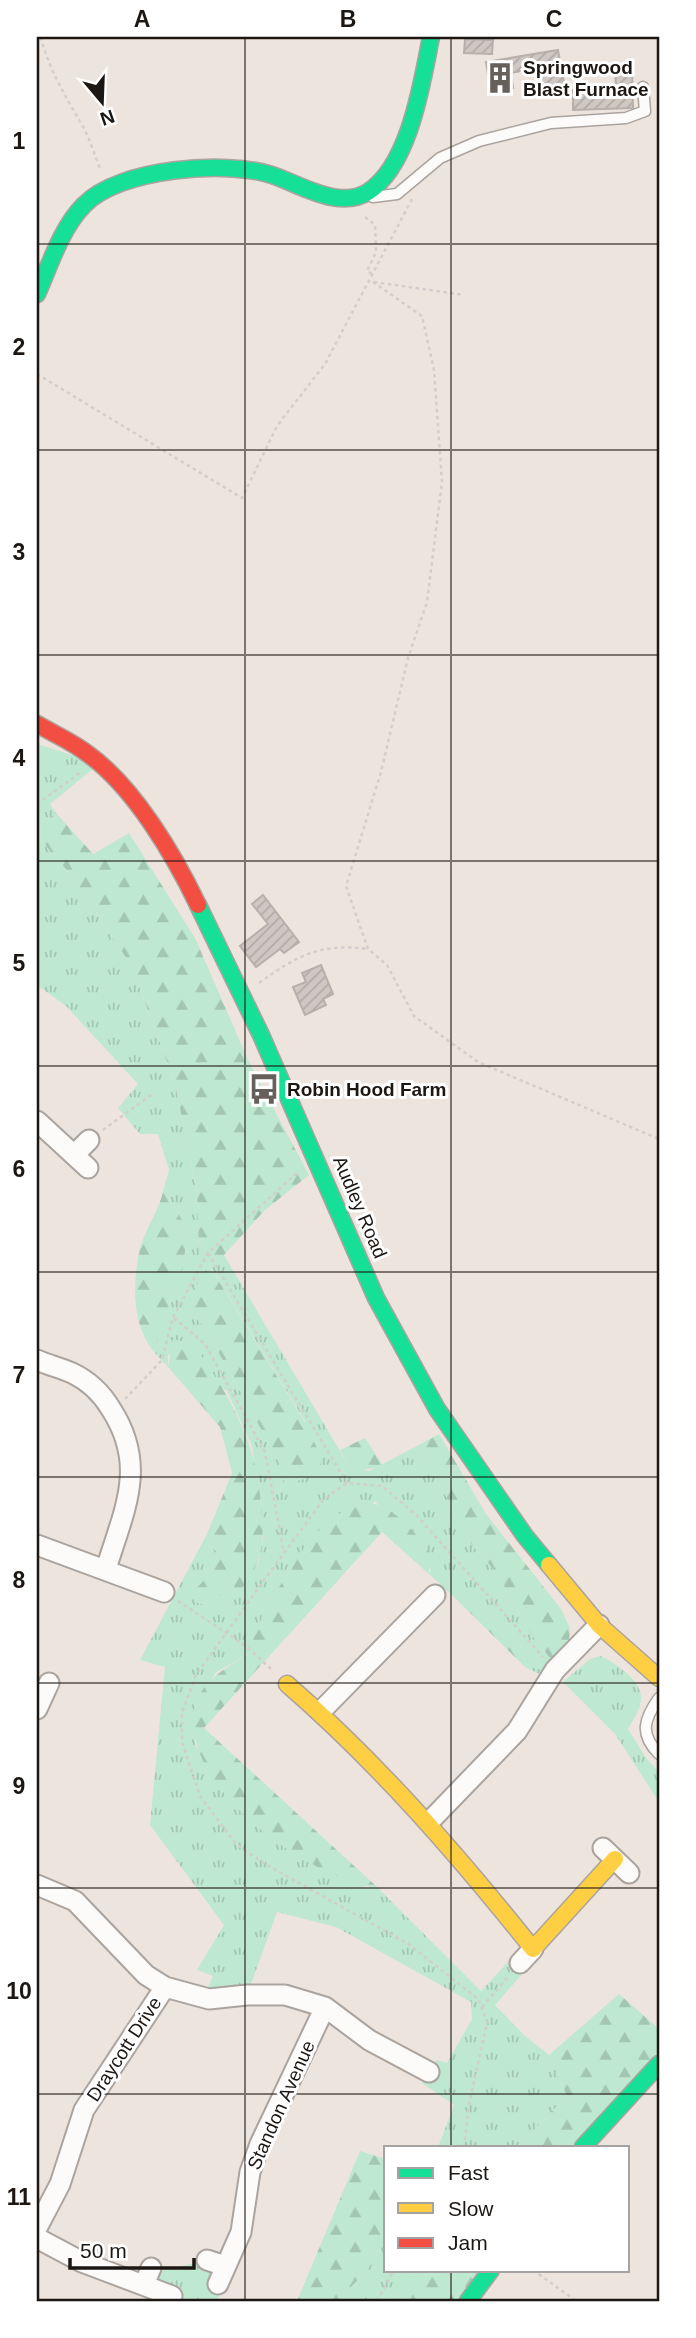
<svg xmlns="http://www.w3.org/2000/svg" width="696" height="2338" font-family="Helvetica,sans-serif">
  <defs>
    <pattern id="grass-tufts" width="24" height="20" patternUnits="userSpaceOnUse" patternTransform="scale(1.75)"><rect width="24" height="20" fill="#bee8d0"/><path d="M3 7l-1-3M5 7V3M7 7l1-3M15 17l-1-3M17 17v-4M19 17l1-3" fill="none" stroke="#a3c6b2"/></pattern>
    <pattern id="forest-firs" width="22" height="20" patternUnits="userSpaceOnUse" patternTransform="scale(1.75)"><rect width="22" height="20" fill="#bee8d0"/><path d="M5 1l3.5 6h-7zM16 11l3.5 6h-7z" fill="#a3c6b2"/></pattern>
    <pattern id="building-hatch" width="6" height="6" patternUnits="userSpaceOnUse" patternTransform="scale(1.75)"><rect width="6" height="6" fill="#cfc7c2"/><path d="M-1 1l2-2M0 6l6-6M5 7l2-2" fill="none" stroke="#b1aaa6"/></pattern>
  </defs>
  <rect width="100%" height="100%" fill="#eee4de"/>
  <!-- grass -->
  <path fill="url(#grass-tufts)" fill-rule="evenodd" d="M 37,744 L 75,756 L 94,768 L 50,804 L 56,813 L 41,823 L 40,839 L 72,876 L 132,967 L 175,1083 L 197,1194 L 199,1254 L 224,1255 L 350,1468 L 369,1471 L 415,1447 L 426,1459 L 472,1545 L 496,1572 L 531,1634 L 549,1657 L 554,1658 L 540,1674 L 526,1668 C 524,1637 500,1619 477,1600 L 459,1602 L 429,1574 L 431,1570 L 375,1501 L 253,1652 L 216,1672 L 194,1709 L 195,1744 L 219,1785 L 365,1887 L 376,1886 L 481,1991 L 510,1960 L 523,1973 L 495,2005 L 525,2036 L 549,2055 L 567,2096 L 518,2147 L 438,2147 L 454,2105 L 422,2083 L 437,2060 L 447,2063 L 472,2019 L 471,2002 L 336,1927 L 277,1912 L 247,1995 L 203,1998 L 213,1976 L 197,1970 L 224,1925 L 150,1825 L 165,1667 L 140,1660 L 207,1534 L 210,1546 L 219,1553 L 209,1575 L 218,1595 L 236,1597 L 258,1563 L 263,1538 L 252,1446 L 227,1391 L 168,1354 L 168,1367 L 154,1352 L 184,1262 L 187,1229 L 164,1188 L 169,1170 L 158,1134 L 140,1134 L 118,1108 L 138,1084 L 66,1006 L 37,985 ZM 210,1266 L 305,1421 L 283,1483 L 281,1465 L 205,1328 L 188,1309 Z
    M 601,1656 C 615,1663 639,1679 641,1696 C 642,1708 633,1720 628,1729 L 646,1758 L 659,1772 L 659,1802 L 615,1734 L 563,1682 L 590,1659 Z
    M 386,2240 L 386,2270 L 418,2270 L 397,2299 L 338,2301 L 366,2271 Z
    M 207,2260 L 226,2282 L 217,2301 L 171,2301 L 154,2280 L 160,2271 Z"/>
  <!-- forest -->
  <path fill="url(#forest-firs)" d="M 56,813 L 93,854 L 129,833 L 195,938 L 249,1062 L 309,1175 L 265,1210 L 224,1255 L 199,1255 L 197,1194 L 175,1083 L 132,967 L 72,876 L 40,839 L 41,823 Z
    M 164,1188 L 187,1229 L 184,1262 L 154,1352 C 131,1325 132,1278 141,1245 C 147,1226 160,1208 164,1188 Z
    M 209,1265 L 306,1424 L 322,1459 C 317,1477 301,1482 283,1483 L 281,1465 L 205,1328 L 188,1309 L 198,1282 Z
    M 173,1339 L 193,1344 C 230,1396 257,1441 261,1507 C 263,1525 264,1542 258,1560 C 254,1573 243,1586 236,1598 L 218,1595 L 208,1605 L 197,1603 L 192,1593 L 209,1575 L 219,1553 L 210,1546 L 207,1534 L 232,1473 L 220,1427 L 168,1367 Z
    M 439,1434 L 486,1514 L 561,1609 L 570,1628 L 569,1641 L 553,1657 L 549,1657 L 531,1634 L 496,1572 L 472,1545 L 426,1459 L 415,1447 Z
    M 365,1438 L 383,1466 L 359,1471 L 350,1468 L 340,1450 Z
    M 355,1501 C 390,1501 408,1525 429,1550 L 429,1574 L 382,1532 L 204,1728 L 376,1886 C 361,1888 349,1881 335,1875 C 279,1853 183,1779 194,1710 C 199,1681 230,1665 253,1652 L 251,1640 L 269,1603 L 311,1537 Z
    M 466,1599 L 477,1600 C 500,1619 524,1637 526,1668 L 459,1602 Z
    M 619,1994 L 659,2029 L 659,2053 L 575,2147 L 518,2147 L 567,2096 L 549,2055 Z
    M 360,2151 L 386,2159 L 386,2241 L 366,2271 L 338,2301 L 297,2301 Z
    M 418,2270 L 484,2270 L 461,2301 L 395,2301 Z"/>
  <!-- building -->
  <path fill="url(#building-hatch)" stroke="#b6afaa" stroke-width="2" d="M 465,39 L 493,40 L 492,54 L 464,53 Z
    M 558,50 L 564,83 L 543,87 L 540,67 L 511,73 L 513,88 L 491,92 L 486,62 Z
    M 615,66 L 632,66 L 633,108 L 573,110 L 573,90 L 616,90 Z
    M 263,895 L 299,942 L 284,953 L 280,949 L 256,967 L 240,946 L 268,924 L 252,904 Z
    M 321,965 L 333,994 L 323,999 L 326,1005 L 305,1015 L 293,987 L 306,982 L 302,973 Z"/>
  <g fill="none" stroke-linecap="round" stroke-linejoin="round">
    <defs>
      <path id="lane" d="M 373,197 L 397,194 L 440,158 L 479,141 L 551,123 L 626,118 L 645,111 L 643,87
        M 659,1698 C 644,1719 639,1734 659,1754"/>
      <path id="street" d="M 37,1121 L 88,1168
        M 75,1154 L 89,1140
        M 37,1360 C 48,1365 61,1368 72,1373 C 89,1381 102,1394 111,1409 C 148,1466 124,1510 106,1569
        M 37,1545 L 164,1592
        M 37,1709 L 49,1683
        M 321,1711 L 435,1595
        M 429,1822 L 517,1731 L 555,1670 L 599,1625
        M 603,1848 L 629,1873
        M 37,1885 L 75,1901 L 146,1975 L 165,1987 L 209,1999 L 247,1995 L 285,1995 L 325,2007 L 369,2040 L 429,2072
        M 520,1963 L 533,1949
        M 37,2228 L 60,2184 L 84,2110 L 165,1987
        M 37,2238 L 82,2262 L 172,2296
        M 207,2260 L 225,2266
        M 218,2284 L 241,2232 L 250,2172 L 260,2144 L 325,2007
        M 144,2285 L 151,2268"/>
      <path id="fast" d="M 37,294 C 50,265 61,228 84,205 C 119,168 226,160 272,175 C 301,185 339,210 368,192 C 410,165 422,82 431,37
        M 198,905 L 261,1035 L 376,1298 L 437,1409 L 525,1536 L 549,1565
        M 583,2147 L 659,2064
        M 468,2301 L 491,2270"/>
      <path id="slow" d="M 549,1565 L 599,1625 L 659,1678
        M 287,1684 C 379,1764 457,1854 533,1949 L 615,1859"/>
      <path id="jam" d="M 37,724 C 54,734 73,742 88,754 C 134,787 174,855 198,905"/>
    </defs>
    <!-- lane casing -->
    <use href="#lane" stroke="#aaa39e" stroke-width="13"/>
    <!-- street casing -->
    <use href="#street" stroke="#aaa39e" stroke-width="23"/>
    <!-- fast casing -->
    <use href="#fast" stroke="#aaa39e" stroke-width="19"/>
    <!-- slow casing -->
    <use href="#slow" stroke="#aaa39e" stroke-width="19"/>
    <!-- jam casing -->
    <use href="#jam" stroke="#aaa39e" stroke-width="19"/>
    <!-- path -->
    <path stroke="#d1cecc" stroke-width="2.5" stroke-dasharray="3.5 3.5" stroke-linecap="butt" d="M 41,37 C 48,68 66,97 82,125 C 90,139 95,156 101,171
      M 365,217 L 375,225 L 376,252 L 367,271 L 372,274
      M 373,282 L 422,316 L 434,370 L 442,482 L 427,602 L 408,658 L 381,772 L 346,886 L 368,949 L 387,965 L 414,1016 L 478,1062 L 659,1139
      M 374,282 L 464,295
      M 37,374 L 242,498 L 277,426 L 325,364 L 412,199
      M 37,804 L 80,773
      M 259,983 C 298,955 320,943 368,949
      M 103,1130 L 151,1095
      M 208,1253 L 347,1483
      M 174,1318 L 205,1344 L 265,1452 L 284,1553
      M 125,1399 L 162,1360 L 173,1317 L 208,1253 L 297,1173
      M 178,1601 L 246,1646 L 271,1669
      M 482,2007 L 509,1976
      M 464,2147 L 469,2104 L 487,2023 L 479,2000 L 410,1945 L 265,1864 L 236,1844 L 200,1796 L 182,1742 L 182,1712 L 196,1675 L 270,1572 L 324,1499 L 347,1483 L 382,1486 L 417,1516 L 543,1657
      M 533,2270 L 576,2301
      M 377,2301 L 394,2270"/>
    <!-- lane -->
    <use href="#lane" stroke="#fcfbfa" stroke-width="10"/>
    <!-- street -->
    <use href="#street" stroke="#fcfbfa" stroke-width="19"/>
    <!-- fast -->
    <use href="#fast" stroke="#16e098" stroke-width="16"/>
    <!-- slow -->
    <use href="#slow" stroke="#ffcf43" stroke-width="16"/>
    <!-- jam -->
    <use href="#jam" stroke="#f24e42" stroke-width="16"/>
  </g>
  <!-- grid -->
  <path fill="none" stroke="#1d1713" stroke-width="2" stroke-opacity="0.55" d="M 245,37 L 245,2301M 451,37 L 451,2147M 37,244 L 659,244M 37,450 L 659,450M 37,655 L 659,655M 37,861 L 659,861M 37,1066 L 659,1066M 37,1272 L 659,1272M 37,1477 L 659,1477M 37,1683 L 659,1683M 37,1888 L 659,1888M 37,2094 L 659,2094M 451,2270 L 451,2301"/>
  <!-- icons -->
  <defs>
    <symbol id="building-bare" viewBox="-9 -9 18 18"><path d="M-4-6H4V6H1V3H-1V6H-4ZM-2.5-4.3h1.7v1.8h-1.7ZM.8-4.3h1.7v1.8H.8ZM-2.5-1h1.7V.8h-1.7ZM.8-1h1.7V.8H.8Z" fill="#665f5a" stroke="#fff" stroke-width="2.5" paint-order="stroke"/></symbol>
    <symbol id="bus-bare" viewBox="-9 -9 18 18"><path d="M-5-6H5V4H4V6H2V4H-2V6H-4V4H-5ZM-3.5-4V0h7V-4ZM-3.5 1.2v1.5H-2V1.2ZM2 1.2v1.5H3.5V1.2Z" fill="#665f5a" stroke="#fff" stroke-width="2.5" paint-order="stroke"/></symbol>
  </defs>
  <g fill-rule="evenodd">
    <use href="#building-bare" x="478" y="56" width="44" height="44"/>
    <use href="#bus-bare" x="242" y="1067" width="44" height="44"/>
  </g>
  <g text-anchor="middle" dominant-baseline="central" stroke-width="6" stroke-linejoin="round" paint-order="stroke">
    <!-- poi labels -->
    <g font-size="19" font-weight="bold" fill="#1d1713" stroke="#fff" text-anchor="start">
      <text x="523" y="67">Springwood<tspan x="523" dy="22">Blast Furnace</tspan></text>
      <text x="287" y="1089">Robin Hood Farm</text>
    </g>
    <!-- street labels -->
    <g font-size="19" fill="#1d1713" stroke="#fff">
      <text transform="translate(360 1207) rotate(67)">Audley Road</text>
      <text transform="translate(124 2049) rotate(-57)">Draycott Drive</text>
      <text transform="translate(281 2105) rotate(-66)">Standon Avenue</text>
    </g>
  </g>
  <!-- border -->
  <rect width="696" height="2338" fill="none" stroke="#ffffff" stroke-width="77"/>
  <!-- legend -->
  <rect x="384" y="2146" width="245" height="126" fill="#ffffff" stroke="#a5a2a1" stroke-width="2"/>
  <rect x="398" y="2168" width="35" height="10" fill="#16e098" stroke="#a5a2a1" stroke-width="2"/>
  <text x="448" y="2180" font-size="21" fill="#1d1713">Fast</text>
  <rect x="398" y="2203" width="35" height="10" fill="#ffcf43" stroke="#a5a2a1" stroke-width="2"/>
  <text x="448" y="2216" font-size="21" fill="#1d1713">Slow</text>
  <rect x="398" y="2238" width="35" height="10" fill="#f24e42" stroke="#a5a2a1" stroke-width="2"/>
  <text x="448" y="2250" font-size="21" fill="#1d1713">Jam</text>
  <!-- north arrow -->
  <g transform="translate(102 102) rotate(161)" stroke="#ffffff" stroke-width="5" paint-order="stroke">
  <path d="M0-5L12 26L0 18L-12 26Z" fill="#1d1713"/>
  <text y="-10" font-size="19" font-weight="bold" text-anchor="middle" fill="#1d1713">N</text>
  </g>
  <!-- scale -->
  <path d="M70 2258v10h124v-10" fill="none" stroke="#1d1713" stroke-width="3.5"/>
  <text x="80" y="2258" font-size="21" fill="#1d1713" stroke="#ffffff" stroke-width="5" paint-order="stroke">50 m</text>
  <rect x="38" y="38" width="620" height="2262" fill="none" stroke="#1d1713" stroke-width="2.5"/>
  <g font-size="23" text-anchor="middle" font-weight="bold" fill="#1d1713">
    <text x="142" y="27">A</text>
    <text x="348" y="27">B</text>
    <text x="554" y="27">C</text>
    <text x="19" y="149">1</text>
    <text x="19" y="355">2</text>
    <text x="19" y="560">3</text>
    <text x="19" y="766">4</text>
    <text x="19" y="971">5</text>
    <text x="19" y="1177">6</text>
    <text x="19" y="1383">7</text>
    <text x="19" y="1588">8</text>
    <text x="19" y="1794">9</text>
    <text x="19" y="1999">10</text>
    <text x="19" y="2205">11</text>
  </g>
</svg>
